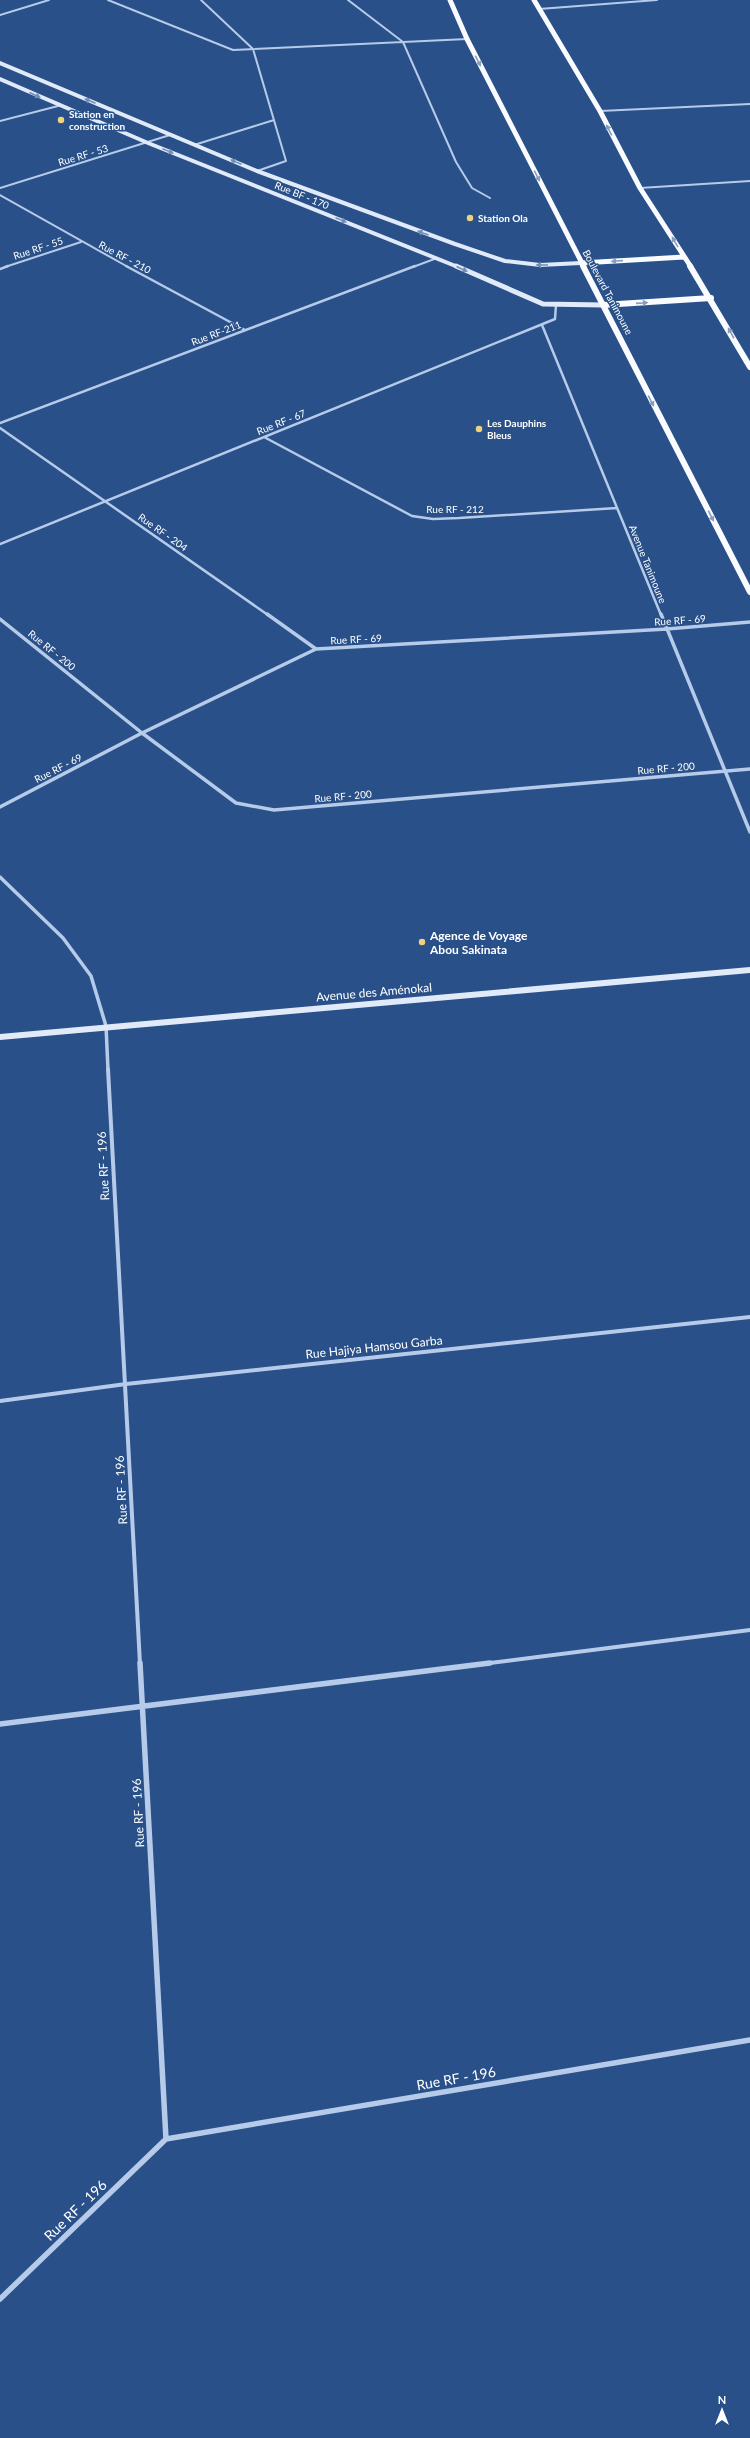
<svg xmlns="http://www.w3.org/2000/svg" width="750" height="2438" font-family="Lato,sans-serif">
  <rect width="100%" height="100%" fill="#295089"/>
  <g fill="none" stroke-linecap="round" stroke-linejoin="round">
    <!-- minor-far4 -->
    <path stroke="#b6cbe9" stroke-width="2" d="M 108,0 L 233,50 L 467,39
      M 201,0 L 253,49 L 286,161 L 257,171
      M 348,0 L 403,42 L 456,162 L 472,188 L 490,198
      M 539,9 L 657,0
      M 0,15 L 49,0
      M 600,111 L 750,104
      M 0,121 L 58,106
      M 194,145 L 274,120
      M 0,188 L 170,135
      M 640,188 L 750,181
      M 0,195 L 128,267
      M 5,267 L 81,242
      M 413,267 L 437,258"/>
    <!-- minor-far3 -->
    <path stroke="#b6cbe9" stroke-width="2.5" d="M 126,266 L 245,330
      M 0,269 L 8,266
      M 542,325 L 661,615
      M 0,423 L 415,266
      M 0,428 L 268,615
      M 264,437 L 412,516 L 433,519 L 459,518 L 617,508
      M 0,544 L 555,319 L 556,305"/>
    <!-- minor-far2 -->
    <path stroke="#b6cbe9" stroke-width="3.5" d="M 267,614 L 316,649
      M 661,614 L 750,832
      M 0,619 L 142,733 L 236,803 L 274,810 L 750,769
      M 0,807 L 142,733 L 316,649 L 667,629 L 750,622
      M 0,877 L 63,938 L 91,976 L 106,1026 L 108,1070"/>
    <!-- minor-far1 -->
    <path stroke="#b6cbe9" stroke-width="4" d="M 108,1069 L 140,1664
      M 0,1401 L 126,1384 L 750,1317
      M 482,1664 L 750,1630"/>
    <!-- minor -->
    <path stroke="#b6cbe9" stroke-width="5.5" d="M 140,1663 L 166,2139
      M 0,1724 L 490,1663
      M 0,2299 L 166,2139 L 750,2040"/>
    <!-- secondary-far2 -->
    <path stroke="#e0eaf8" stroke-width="4" d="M 0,63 L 257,171 L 455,244 L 505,261 L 540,265 L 581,263
      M 0,79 L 148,143 L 458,267"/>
    <!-- secondary-far1 -->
    <path stroke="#e0eaf8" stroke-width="5" d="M 456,266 L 543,304 L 603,305"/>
    <!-- secondary -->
    <path stroke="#e0eaf8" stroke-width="6" d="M 0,1037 L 750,970"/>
    <!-- primary-far1 -->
    <path stroke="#f9fbfe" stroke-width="5" d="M 450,0 L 467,39 L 584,267
      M 534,0 L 600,111 L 640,188 L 691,267
      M 581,263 L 684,257"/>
    <!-- primary -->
    <path stroke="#f9fbfe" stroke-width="6" d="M 583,266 L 750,592
      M 690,266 L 750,367
      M 603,305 L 711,298"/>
  </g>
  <!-- one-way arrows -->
  <defs><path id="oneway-solid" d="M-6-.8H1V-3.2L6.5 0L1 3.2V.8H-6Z"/></defs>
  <g fill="#879dbe">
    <use href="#oneway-solid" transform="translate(478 61) rotate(63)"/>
    <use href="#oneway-solid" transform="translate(609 130) rotate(-118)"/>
    <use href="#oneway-solid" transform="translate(537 176) rotate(63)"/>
    <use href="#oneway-solid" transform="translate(675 242) rotate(-120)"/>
    <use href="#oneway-solid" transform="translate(617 261) rotate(176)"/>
    <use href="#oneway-solid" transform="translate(642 303) rotate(-4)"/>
    <use href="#oneway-solid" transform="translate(731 333) rotate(-119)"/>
    <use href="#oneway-solid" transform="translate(651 401) rotate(63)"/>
    <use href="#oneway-solid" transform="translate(711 516) rotate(63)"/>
  </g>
  <g fill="#728eb5">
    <use href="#oneway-solid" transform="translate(35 95) rotate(24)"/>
    <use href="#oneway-solid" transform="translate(90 101) rotate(-157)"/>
    <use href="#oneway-solid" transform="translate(168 151) rotate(22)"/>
    <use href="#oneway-solid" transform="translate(236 162) rotate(-158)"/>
    <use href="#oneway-solid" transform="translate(341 220) rotate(22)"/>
    <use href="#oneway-solid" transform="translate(423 233) rotate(-160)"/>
    <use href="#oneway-solid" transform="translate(542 265) rotate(180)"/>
    <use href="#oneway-solid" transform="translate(462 269) rotate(24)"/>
  </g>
  <!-- markers -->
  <g fill="#f0d27d" stroke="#295089" stroke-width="1.5">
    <circle cx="61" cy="120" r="4"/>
    <circle cx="470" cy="218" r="4"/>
    <circle cx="479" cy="429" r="4"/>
    <circle cx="422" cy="942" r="4"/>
  </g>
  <g text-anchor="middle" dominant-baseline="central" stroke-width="3" stroke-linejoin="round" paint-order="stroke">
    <!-- far-poi labels -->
    <g font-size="10" font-weight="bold" fill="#fff" stroke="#295089" text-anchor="start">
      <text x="69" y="114">Station en<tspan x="69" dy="12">construction</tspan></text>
      <text x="478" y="218">Station Ola</text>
      <text x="487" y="423">Les Dauphins<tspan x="487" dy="12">Bleus</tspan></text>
    </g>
    <!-- far-street labels -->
    <g font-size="10" fill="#fff" stroke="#295089">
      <text transform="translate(83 155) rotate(-17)">Rue RF - 53</text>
      <text transform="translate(302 195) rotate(22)">Rue BF - 170</text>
      <text transform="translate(38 248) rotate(-18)">Rue RF - 55</text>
      <text transform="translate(125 257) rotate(28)">Rue RF - 210</text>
      <text transform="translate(608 292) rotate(62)">Boulevard Tanimoune</text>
      <text transform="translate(216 333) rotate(-21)">Rue RF-211</text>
      <text transform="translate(281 422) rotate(-22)">Rue RF - 67</text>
      <text x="455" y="509">Rue RF - 212</text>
      <text transform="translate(163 532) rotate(35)">Rue RF - 204</text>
      <text transform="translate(648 564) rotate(68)">Avenue Tanimoune</text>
      <text transform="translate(680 620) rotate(-4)">Rue RF - 69</text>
      <text transform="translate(356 639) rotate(-3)">Rue RF - 69</text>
      <text transform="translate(52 650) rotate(39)">Rue RF - 200</text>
      <text transform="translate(58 768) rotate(-27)">Rue RF - 69</text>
      <text transform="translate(666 768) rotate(-5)">Rue RF - 200</text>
      <text transform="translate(343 796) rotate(-5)">Rue RF - 200</text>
    </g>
    <!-- poi labels -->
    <g font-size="12" font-weight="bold" fill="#fff" stroke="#295089" text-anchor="start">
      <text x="430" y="935">Agence de Voyage<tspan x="430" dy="14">Abou Sakinata</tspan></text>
    </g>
    <!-- street labels -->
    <g font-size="12" fill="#fff" stroke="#295089">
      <text transform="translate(374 992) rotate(-5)">Avenue des Aménokal</text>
      <text transform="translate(103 1166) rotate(-93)">Rue RF - 196</text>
      <text transform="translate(374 1347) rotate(-6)">Rue Hajiya Hamsou Garba</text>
      <text transform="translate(121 1490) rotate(-93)">Rue RF - 196</text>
      <text transform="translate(138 1813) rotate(-93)">Rue RF - 196</text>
    </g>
    <!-- near-street labels -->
    <g font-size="14" fill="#fff" stroke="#295089">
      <text transform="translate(456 2078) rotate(-10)">Rue RF - 196</text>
      <text transform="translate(75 2210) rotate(-44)">Rue RF - 196</text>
    </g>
  </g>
  <!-- north arrow -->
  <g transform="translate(722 2410)" stroke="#295089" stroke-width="3" paint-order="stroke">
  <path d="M0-3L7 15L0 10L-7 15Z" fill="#ffffff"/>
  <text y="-6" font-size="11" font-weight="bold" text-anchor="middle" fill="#ffffff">N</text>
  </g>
</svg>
